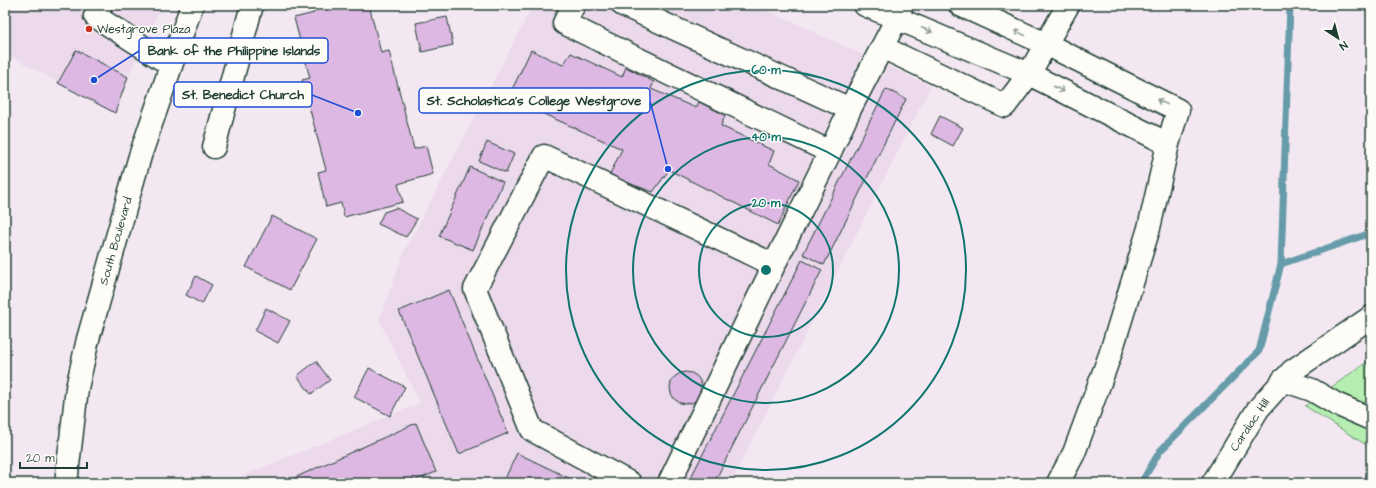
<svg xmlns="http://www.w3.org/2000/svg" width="1376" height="488" font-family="'Architects Daughter',sans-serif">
  <rect width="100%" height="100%" fill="#f3e8f1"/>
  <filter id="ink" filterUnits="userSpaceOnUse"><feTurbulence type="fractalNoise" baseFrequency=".025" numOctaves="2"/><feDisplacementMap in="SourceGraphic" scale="8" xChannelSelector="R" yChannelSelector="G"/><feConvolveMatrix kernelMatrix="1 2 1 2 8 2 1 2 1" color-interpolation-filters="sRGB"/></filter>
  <g filter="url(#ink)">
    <!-- built -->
    <path fill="#ecdaec" d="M 5,5 L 162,5 L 128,77 L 115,113 L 5,53 Z
      M 533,5 L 756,5 L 931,86 L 731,483 L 225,483 L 420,403 L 379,320 L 404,252 Z"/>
    <!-- green -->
    <path fill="#b6eeb1" stroke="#6a9672" d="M 1371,359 L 1371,448 L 1305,406 Z"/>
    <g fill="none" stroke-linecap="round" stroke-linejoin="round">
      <!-- stream -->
      <path stroke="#669ba9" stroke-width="7" d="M 1281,264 L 1368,234 L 1371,232
        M 1141,483 L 1160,451 L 1259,351 L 1281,264 L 1290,5"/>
    </g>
    <!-- building -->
    <path fill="#dcb8e2" stroke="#1f3d34" d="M 312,5 L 369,5 L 381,53 L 389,51 L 414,149 L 426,146 L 433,174 L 398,184 L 403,202 L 344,217 L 341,203 L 326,207 L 318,172 L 326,170 L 302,80 L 310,78 L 294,18 L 314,13 Z
      M 447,17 L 453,45 L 422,52 L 416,23 Z
      M 76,50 L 128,77 L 115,113 L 58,83 Z
      M 531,50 L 563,65 L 571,53 L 622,77 L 626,67 L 654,82 L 651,89 L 696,108 L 699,102 L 725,115 L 721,126 L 774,151 L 769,164 L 799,180 L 778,225 L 669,170 L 653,192 L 609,176 L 622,149 L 508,98 Z
      M 886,89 L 906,99 L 824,265 L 803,254 Z
      M 940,116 L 963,128 L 953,146 L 931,134 Z
      M 487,142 L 514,154 L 506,173 L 479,161 Z
      M 470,167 L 503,182 L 473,250 L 439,236 Z
      M 396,208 L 417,219 L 406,237 L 378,224 L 384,212 Z
      M 272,216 L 317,239 L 290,290 L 246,267 Z
      M 802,260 L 822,270 L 714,483 L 694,483 L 689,481 Z
      M 196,276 L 212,285 L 202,304 L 186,295 Z
      M 449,290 L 508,433 L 459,454 L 399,311 Z
      M 266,308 L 290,321 L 278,343 L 255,331 Z
      M 316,361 L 330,380 L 311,394 L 297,376 Z
      M 369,368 L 405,387 L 390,416 L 354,397 Z
      M670 388a16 16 0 1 1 32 0a16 16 0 1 1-32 0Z
      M 416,423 L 436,472 L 409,483 L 283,483 Z
      M 517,453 L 579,483 L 503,483 Z"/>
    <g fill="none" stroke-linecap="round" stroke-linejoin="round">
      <defs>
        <path id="minor" d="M 101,5 L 95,16 L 171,65
          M 574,5 L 564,23 L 830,152
          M 623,5 L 850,109
          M 865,5 L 1029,74 L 1168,144
          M 960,5 L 1046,44 L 1178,110 L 1168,144 L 1149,228 L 1110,355 L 1074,453 L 1058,483
          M 882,47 L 1005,106 L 1029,74 L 1068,5
          M 214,147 L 252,5
          M 1283,380 L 1312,390 L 1336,404 L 1371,419
          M 66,483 L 77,388 L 88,339 L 140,156 L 192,5
          M 630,483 L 532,430 L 475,289 L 544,156 L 774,265
          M 669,483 L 774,265 L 830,152 L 850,109 L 894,24 L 902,5"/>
        <path id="major" d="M 1213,483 L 1258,409 L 1292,371 L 1371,317"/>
      </defs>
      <!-- minor casing -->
      <use href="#minor" stroke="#1f3d34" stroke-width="25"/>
      <!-- major casing -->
      <use href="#major" stroke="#1f3d34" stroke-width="25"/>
      <!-- minor -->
      <use href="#minor" stroke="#fdfcf7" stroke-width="22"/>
      <!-- major -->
      <use href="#major" stroke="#fdfcf7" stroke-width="22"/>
    </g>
    <!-- one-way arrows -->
    <defs><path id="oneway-shaft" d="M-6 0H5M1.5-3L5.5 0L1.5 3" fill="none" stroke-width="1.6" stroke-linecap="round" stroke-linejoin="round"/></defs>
    <g stroke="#8e9c96">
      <use href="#oneway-shaft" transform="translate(927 30) rotate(23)"/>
      <use href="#oneway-shaft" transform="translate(1020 33) rotate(-155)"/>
      <use href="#oneway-shaft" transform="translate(1059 89) rotate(27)"/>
      <use href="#oneway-shaft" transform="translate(1162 102) rotate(-154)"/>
    </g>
  </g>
  <!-- distance rings -->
  <g fill="none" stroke="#0f766e" stroke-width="2">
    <circle cx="766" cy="270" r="67"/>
    <circle cx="766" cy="270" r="133"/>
    <circle cx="766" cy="270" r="200"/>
  </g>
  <!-- markers -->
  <circle fill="#c8321e" stroke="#fdfcf7" stroke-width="1.5" cx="89" cy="29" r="4"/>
  <g text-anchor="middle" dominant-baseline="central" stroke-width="3" stroke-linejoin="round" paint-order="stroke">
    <!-- poi labels -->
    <g font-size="12" fill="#1f3d34" stroke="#fdfcf7" text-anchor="start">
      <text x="97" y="29">Westgrove Plaza</text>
    </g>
    <!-- street labels -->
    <g font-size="12" fill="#1f3d34" stroke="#fdfcf7">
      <text transform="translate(116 241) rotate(-74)">South Boulevard</text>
      <text transform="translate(1250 425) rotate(-56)">Cardiac Hill</text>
    </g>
  </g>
  <circle cx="766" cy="270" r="6" fill="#0f766e" stroke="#fdfcf7" stroke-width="2"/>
  <g font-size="12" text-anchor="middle" font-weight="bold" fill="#0f766e" stroke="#fdfcf7" stroke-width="3" stroke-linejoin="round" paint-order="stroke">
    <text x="766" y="74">60 m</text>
    <text x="766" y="141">40 m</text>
    <text x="766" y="207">20 m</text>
  </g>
  <!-- callouts -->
  <path fill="none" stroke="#1d4ed8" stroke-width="1.5" d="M94 80L139 51M358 113L312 95M668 169L650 101"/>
  <g fill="#1d4ed8" stroke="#fdfcf7" stroke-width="1.5">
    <circle cx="94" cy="80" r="4"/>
    <circle cx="358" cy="113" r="4"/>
    <circle cx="668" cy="169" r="4"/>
  </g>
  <g fill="#fdfcf7" stroke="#1d4ed8" stroke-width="1.5">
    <rect x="139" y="38" width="189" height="25" rx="4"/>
    <rect x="174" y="82" width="138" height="25" rx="4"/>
    <rect x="419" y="88" width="231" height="25" rx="4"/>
  </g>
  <g font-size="13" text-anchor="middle" font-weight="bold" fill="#1f3d34">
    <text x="234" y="55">Bank of the Philippine Islands</text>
    <text x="243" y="99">St. Benedict Church</text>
    <text x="534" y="105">St. Scholastica's College Westgrove</text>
  </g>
  <!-- margin -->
  <rect width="1376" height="488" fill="none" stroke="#fdfcf7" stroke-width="20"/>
  <rect x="10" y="10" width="1356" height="468" fill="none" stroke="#1f3d34" stroke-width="1.5" filter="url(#ink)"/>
  <!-- north arrow -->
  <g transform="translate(1338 38) rotate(144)" stroke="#fdfcf7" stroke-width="3" paint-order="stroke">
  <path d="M0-3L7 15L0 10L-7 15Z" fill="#1f3d34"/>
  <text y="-6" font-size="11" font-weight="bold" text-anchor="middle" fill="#1f3d34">N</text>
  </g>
  <!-- scale -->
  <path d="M20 462v6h67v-6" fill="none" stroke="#1f3d34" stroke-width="2"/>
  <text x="26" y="462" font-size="12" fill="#1f3d34" stroke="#fdfcf7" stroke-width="3" paint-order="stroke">20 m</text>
</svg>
